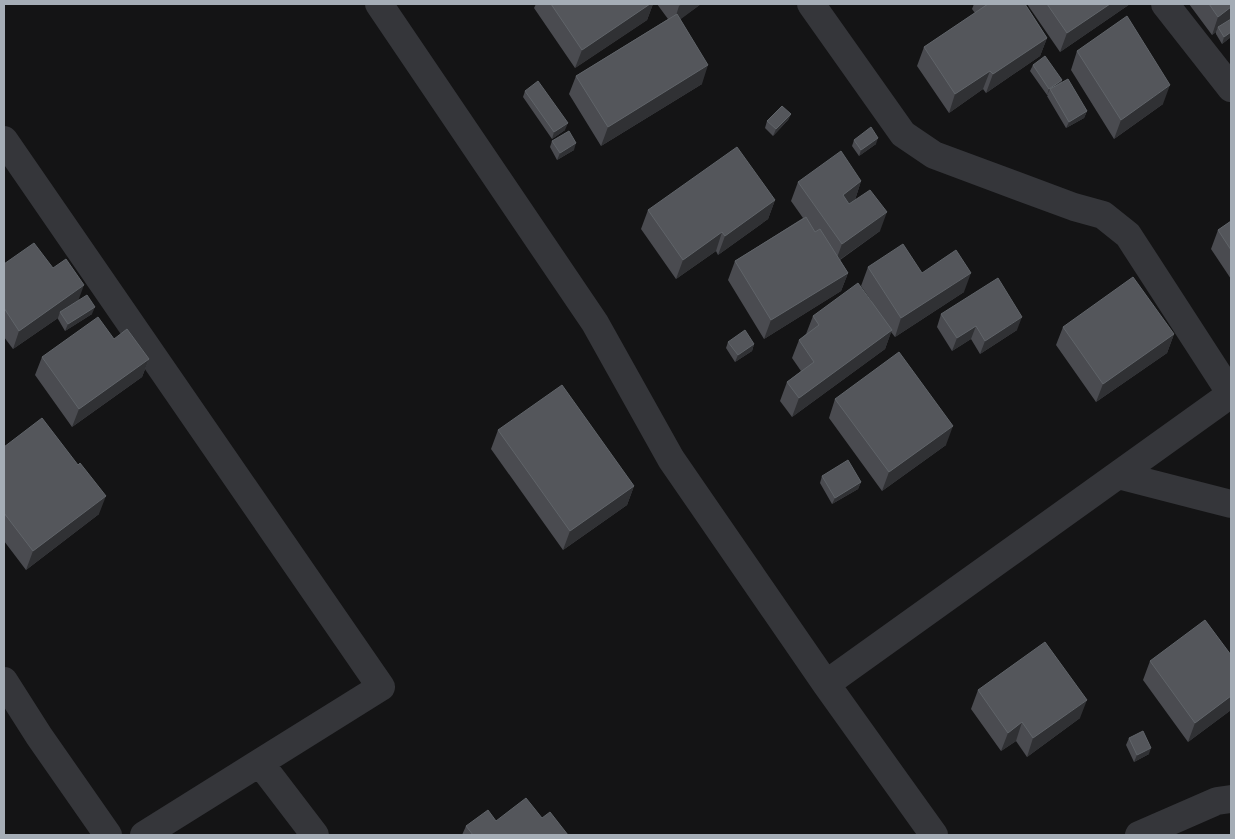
<svg xmlns="http://www.w3.org/2000/svg" width="1235" height="839" font-family="'Public Sans',sans-serif">
  <rect width="100%" height="100%" fill="#141415"/>
  <g fill="none" stroke-linecap="round" stroke-linejoin="round">
    <!-- street -->
    <path stroke="#35363a" stroke-width="28" d="M 379,4 L 595,323 L 671,459 L 826,684 L 934,835
      M 811,4 L 903,134 L 934,155 L 1074,207 L 1103,215 L 1128,235 L 1231,394
      M 1165,4 L 1231,88
      M 4,140 L 381,687 L 144,835
      M 1118,475 L 1231,504
      M 4,681 L 39,736 L 108,835
      M 826,684 L 1231,394
      M 260,763 L 315,835
      M 1139,835 L 1217,801 L 1231,799"/>
  </g>
  <!-- wall -->
  <path fill="#4a4b50" d="M 536,4 L 653,4 L 647,20 L 575,68 L 534,8 Z
    M 657,4 L 701,4 L 680,19 L 702,84 L 601,146 L 569,94 L 576,76 L 668,19 Z
    M 974,4 L 1025,4 L 1047,38 L 1040,56 L 986,93 L 983,89 L 949,113 L 917,66 L 924,47 L 975,13 L 972,9 Z
    M 1027,4 L 1130,4 L 1060,52 Z
    M 1189,4 L 1231,4 L 1231,37 L 1222,44 L 1216,34 L 1216,32 L 1212,35 Z
    M 1077,51 L 1163,104 L 1114,139 L 1071,70 Z
    M 1033,65 L 1062,80 L 1061,83 L 1087,111 L 1084,118 L 1066,128 L 1047,96 L 1048,95 L 1047,95 L 1030,71 Z
    M 525,91 L 565,130 L 552,139 L 523,97 Z
    M 791,114 L 788,120 L 773,136 L 765,128 L 767,121 Z
    M 854,140 L 876,144 L 859,156 L 852,146 Z
    M 552,141 L 574,150 L 557,160 L 550,147 Z
    M 861,181 L 855,200 L 849,204 L 880,231 L 840,260 L 848,273 L 841,291 L 764,339 L 728,280 L 735,261 L 803,218 L 791,201 L 798,182 Z
    M 775,200 L 768,219 L 718,255 L 716,251 L 676,279 L 641,229 L 648,210 Z
    M 1231,221 L 1231,279 L 1211,249 L 1218,230 Z
    M 4,264 L 53,268 L 79,300 L 92,314 L 65,331 L 58,319 L 58,318 L 13,349 L 4,337 Z
    M 868,267 L 922,273 L 964,292 L 895,337 L 891,332 L 885,349 L 792,417 L 780,401 L 787,382 L 801,371 L 792,358 L 799,340 L 806,334 L 813,316 L 872,302 L 861,286 Z
    M 941,314 L 1017,330 L 980,354 L 971,339 L 952,351 L 937,327 Z
    M 1063,327 L 1174,334 L 1167,353 L 1096,402 L 1056,345 Z
    M 114,339 L 149,359 L 142,377 L 72,427 L 35,375 L 42,357 Z
    M 728,342 L 754,344 L 752,351 L 735,362 L 726,348 Z
    M 835,399 L 946,445 L 882,491 L 829,418 Z
    M 498,430 L 634,486 L 627,505 L 563,550 L 491,449 Z
    M 4,447 L 99,514 L 26,570 L 4,541 Z
    M 822,476 L 861,482 L 858,489 L 832,504 L 820,483 Z
    M 1231,655 L 1231,710 L 1188,742 L 1143,680 L 1150,661 Z
    M 978,690 L 1080,718 L 1027,757 L 1016,741 L 1001,751 L 971,709 Z
    M 1129,738 L 1149,754 L 1134,762 L 1126,745 Z
    M 542,818 L 568,835 L 462,835 L 466,826 L 496,821 Z"/>
  <!-- shaded-wall -->
  <path fill="#303134" d="M 650,4 L 653,4 L 647,20 L 575,68 L 582,50 Z
    M 682,4 L 701,4 L 673,25 L 679,6 Z
    M 1110,4 L 1130,4 L 1060,52 L 1067,33 Z
    M 1231,7 L 1231,21 L 1218,27 L 1216,32 L 1212,35 L 1218,17 Z
    M 1231,32 L 1231,37 L 1222,44 L 1224,37 Z
    M 1047,38 L 1040,56 L 986,93 L 993,74 Z
    M 708,65 L 702,84 L 601,146 L 608,127 Z
    M 990,71 L 983,89 L 949,113 L 955,94 Z
    M 1062,80 L 1059,86 L 1050,89 L 1047,95 L 1049,89 Z
    M 1170,85 L 1163,104 L 1114,139 L 1121,120 Z
    M 1087,111 L 1084,118 L 1066,128 L 1069,122 Z
    M 791,114 L 788,120 L 773,136 L 776,129 Z
    M 568,123 L 565,130 L 552,139 L 554,132 Z
    M 878,138 L 876,144 L 859,156 L 861,150 Z
    M 576,143 L 574,150 L 557,160 L 560,153 Z
    M 861,181 L 855,200 L 836,213 L 843,195 Z
    M 775,200 L 768,219 L 718,255 L 725,236 Z
    M 887,212 L 880,231 L 835,263 L 842,244 Z
    M 722,232 L 716,251 L 676,279 L 683,260 Z
    M 848,273 L 841,291 L 764,339 L 771,320 Z
    M 971,273 L 964,292 L 895,337 L 901,318 Z
    M 84,285 L 77,304 L 60,312 L 58,318 L 13,349 L 19,331 Z
    M 95,307 L 92,314 L 65,331 L 68,324 Z
    M 1022,317 L 1017,330 L 980,354 L 985,341 Z
    M 976,326 L 971,339 L 952,351 L 957,338 Z
    M 892,330 L 885,349 L 792,417 L 799,398 Z
    M 1174,334 L 1167,353 L 1096,402 L 1103,384 Z
    M 754,344 L 752,351 L 735,362 L 738,355 Z
    M 149,359 L 142,377 L 72,427 L 79,409 Z
    M 953,426 L 946,445 L 882,491 L 889,472 Z
    M 861,482 L 858,489 L 832,504 L 835,498 Z
    M 634,486 L 627,505 L 563,550 L 570,531 Z
    M 106,496 L 99,514 L 26,570 L 33,551 Z
    M 1231,696 L 1231,710 L 1188,742 L 1195,723 Z
    M 1087,700 L 1080,718 L 1027,757 L 1033,738 Z
    M 1022,722 L 1016,741 L 1001,751 L 1008,733 Z
    M 1151,748 L 1149,754 L 1134,762 L 1137,755 Z"/>
  <!-- building -->
  <path fill="#54565b" stroke="#606469" d="M 551,4 L 650,4 L 582,50 Z
    M 988,4 L 1025,4 L 1047,38 L 993,74 L 990,71 L 955,94 L 924,47 Z
    M 1047,4 L 1110,4 L 1067,33 Z
    M 1209,4 L 1231,4 L 1231,7 L 1218,17 Z
    M 677,14 L 708,65 L 608,127 L 576,76 Z
    M 1127,16 L 1170,85 L 1121,120 L 1077,51 Z
    M 1231,19 L 1231,32 L 1224,37 L 1218,27 Z
    M 1045,56 L 1062,80 L 1049,89 L 1033,65 Z
    M 1068,79 L 1087,111 L 1069,122 L 1050,89 Z
    M 538,81 L 568,123 L 554,132 L 525,91 Z
    M 782,106 L 791,114 L 776,129 L 767,121 Z
    M 871,127 L 878,138 L 861,150 L 854,140 Z
    M 569,131 L 576,143 L 560,153 L 552,141 Z
    M 737,147 L 775,200 L 725,236 L 722,232 L 683,260 L 648,210 Z
    M 841,151 L 861,181 L 843,195 L 849,204 L 870,190 L 887,212 L 842,244 L 798,182 Z
    M 806,217 L 815,232 L 820,229 L 848,273 L 771,320 L 735,261 Z
    M 1231,221 L 1231,250 L 1218,230 Z
    M 34,243 L 53,268 L 66,259 L 84,285 L 19,331 L 4,308 L 4,264 Z
    M 903,244 L 922,273 L 956,250 L 971,273 L 901,318 L 868,267 Z
    M 1133,277 L 1174,334 L 1103,384 L 1063,327 Z
    M 998,278 L 1022,317 L 985,341 L 976,326 L 957,338 L 941,314 Z
    M 858,283 L 892,330 L 799,398 L 787,382 L 814,362 L 799,340 L 819,325 L 813,316 Z
    M 87,295 L 95,307 L 68,324 L 60,312 Z
    M 98,317 L 114,339 L 127,329 L 149,359 L 79,409 L 42,357 Z
    M 745,330 L 754,344 L 738,355 L 728,342 Z
    M 899,352 L 953,426 L 889,472 L 835,399 Z
    M 562,385 L 634,486 L 570,531 L 498,430 Z
    M 42,418 L 78,465 L 80,463 L 106,496 L 33,551 L 4,513 L 4,447 Z
    M 848,460 L 861,482 L 835,498 L 822,476 Z
    M 1205,620 L 1231,655 L 1231,696 L 1195,723 L 1150,661 Z
    M 1045,642 L 1087,700 L 1033,738 L 1022,722 L 1008,733 L 978,690 Z
    M 1143,731 L 1151,748 L 1137,755 L 1129,738 Z
    M 526,798 L 542,818 L 550,812 L 568,835 L 473,835 L 466,826 L 488,810 L 496,821 Z"/>
  <!-- border -->
  <rect width="1235" height="839" fill="none" stroke="#a5adb6" stroke-width="10"/>
</svg>
